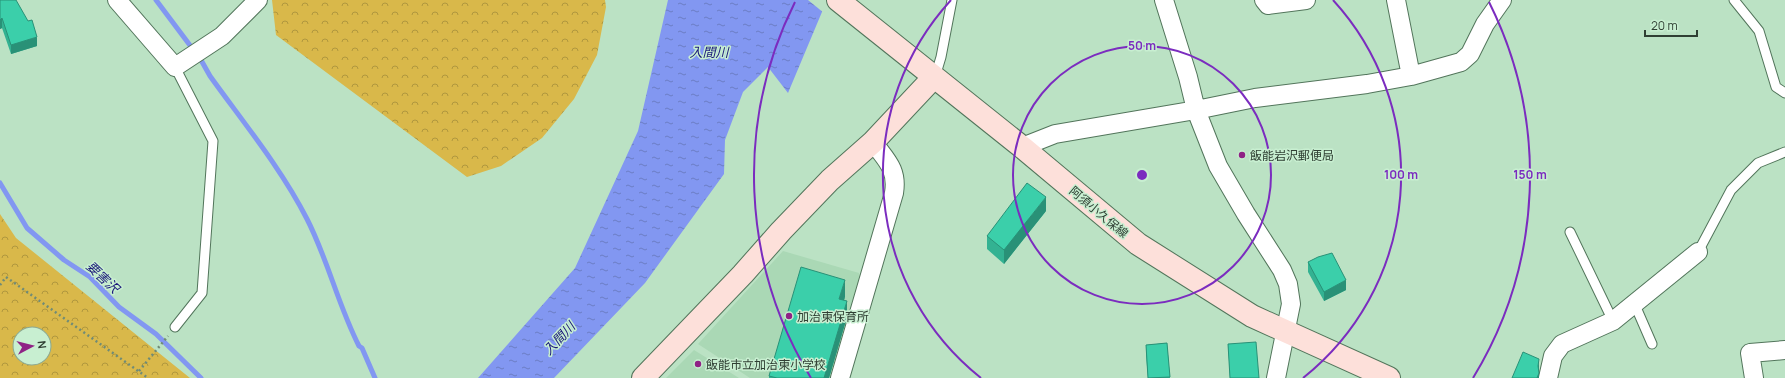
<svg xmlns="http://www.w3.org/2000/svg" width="1785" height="378" font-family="Manrope,'Noto Sans JP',sans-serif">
  <defs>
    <pattern id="park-crowns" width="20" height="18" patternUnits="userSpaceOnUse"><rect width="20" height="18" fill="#d9b84a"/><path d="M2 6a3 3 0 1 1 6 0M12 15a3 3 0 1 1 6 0" fill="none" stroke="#b0973e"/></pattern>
    <pattern id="water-ripples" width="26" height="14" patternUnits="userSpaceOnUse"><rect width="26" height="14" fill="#8297f1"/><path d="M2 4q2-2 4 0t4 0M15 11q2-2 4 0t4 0" fill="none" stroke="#6b7dc4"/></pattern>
  </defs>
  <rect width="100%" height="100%" fill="#bbe2c4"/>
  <!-- built -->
  <path fill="#aad8b5" d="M 783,251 L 859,273 L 862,288 L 836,378 L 750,378 L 698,344 Z
    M 694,350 L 739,378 L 666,378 Z"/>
  <!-- park -->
  <path fill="url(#park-crowns)" fill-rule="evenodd" d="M 272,0 L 605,0 L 606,7 L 597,55 L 574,99 L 542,138 L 501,166 L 467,177 L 276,35 Z
    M 0,214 L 16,238 L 190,378 L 0,378 ZM 20,334 L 44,334 L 44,358 L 20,358 Z"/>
  <!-- water -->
  <path fill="url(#water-ripples)" d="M 668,0 L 827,0 L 788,93 L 768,67 L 743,92 L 725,140 L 724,174 L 645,283 L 554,378 L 478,378 L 575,268 L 638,131 Z"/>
  <!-- pier -->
  <path fill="#bbe2c4" d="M 808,0 L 829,0 L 824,13 Z"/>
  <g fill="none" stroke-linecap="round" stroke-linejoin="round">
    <!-- stream -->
    <path stroke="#8297f1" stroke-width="5" d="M 156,0 L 201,60 L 210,76 C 243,122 281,168 307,219 C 328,260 338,305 359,346 L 362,348 L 375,378
      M 0,183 L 27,228 L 64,260 L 90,277 L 119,307 L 156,334 L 201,378"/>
    <defs>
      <path id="lane" d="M 1734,0 L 1759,31 L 1776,87 L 1785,93
        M 175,67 L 213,141 L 202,293 L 175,327
        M 935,77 L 941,57 L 952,0
        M 1570,232 L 1613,321
        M 1698,252 L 1731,190 L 1758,163 L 1785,152
        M 1635,305 L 1652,344"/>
      <path id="street" d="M 117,0 L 175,67 L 222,36 L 258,0
        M 1164,0 L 1188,77 L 1196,110 L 1218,166 L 1246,214 L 1282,270 L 1288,284 L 1291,304 L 1276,378
        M 1264,0 L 1268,5 L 1306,0
        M 1396,0 L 1411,76
        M 1022,147 L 1055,134 L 1196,110 L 1255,98 L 1367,84 L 1411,76 L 1461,62 L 1470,54 L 1485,24 L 1502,0
        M 840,378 L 894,193 C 898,169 886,160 873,142
        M 1548,378 L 1553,356 L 1562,344 L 1613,321 L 1698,252
        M 1754,378 L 1750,353 L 1785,350"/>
      <path id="secondary" d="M 838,0 L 1022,147 L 1138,244 L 1252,316 L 1389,378
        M 643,378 L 743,274 L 781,231 L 830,180 L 873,142 L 934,77"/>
    </defs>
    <!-- lane casing -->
    <use href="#lane" stroke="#52755b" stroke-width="11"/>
    <!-- street casing -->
    <use href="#street" stroke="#52755b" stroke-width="20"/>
    <!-- secondary casing -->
    <use href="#secondary" stroke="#52755b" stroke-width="24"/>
    <!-- path -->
    <path stroke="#708b76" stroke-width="2.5" stroke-dasharray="2 3" stroke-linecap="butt" d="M 0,285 L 6,277 L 148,378
      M 139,371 L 168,336"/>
    <!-- lane -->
    <use href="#lane" stroke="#fff" stroke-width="9"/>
    <!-- street -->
    <use href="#street" stroke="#fff" stroke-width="18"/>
    <!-- secondary -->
    <use href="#secondary" stroke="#fde0da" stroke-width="22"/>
  </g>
  <!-- wall -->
  <path fill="#33b292" d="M 0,0 L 37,46 L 11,54 L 2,28 L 0,29 Z
    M 1046,211 L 1004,264 L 987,249 L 987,236 Z
    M 1308,262 L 1346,290 L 1324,301 L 1308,272 Z
    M 845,297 L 844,300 L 847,317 L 829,378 L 769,378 L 769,376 Z
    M 1167,343 L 1170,378 L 1148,378 L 1146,355 L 1146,345 Z
    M 1228,344 L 1259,378 L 1230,378 Z"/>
  <!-- shaded-wall -->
  <path fill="#299177" d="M 2,18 L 2,28 L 0,29 L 0,20 Z
    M 37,37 L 37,46 L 11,54 L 11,45 Z
    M 1046,197 L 1046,211 L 1004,264 L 1004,250 Z
    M 845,280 L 845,297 L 839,315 L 839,299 Z
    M 1346,280 L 1346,290 L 1324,301 L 1324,292 Z
    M 847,301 L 847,317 L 829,378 L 824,378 Z
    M 1539,359 L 1539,369 L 1538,375 L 1539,373 L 1539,378 L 1537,378 L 1538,366 Z"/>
  <!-- building -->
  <path fill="#3bcfaa" stroke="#299177" d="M 0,0 L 16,0 L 28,21 L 32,20 L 37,37 L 11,45 L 2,18 L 0,20 Z
    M 1027,183 L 1046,197 L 1004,250 L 987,236 Z
    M 1332,253 L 1346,280 L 1324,292 L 1308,262 L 1318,257 Z
    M 801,267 L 845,280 L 839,299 L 847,301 L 824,378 L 777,378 L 769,376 Z
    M 1256,342 L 1259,378 L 1230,378 L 1228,344 Z
    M 1167,343 L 1170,377 L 1148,378 L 1146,345 Z
    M 1523,352 L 1539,359 L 1538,366 L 1539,373 L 1537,378 L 1512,378 Z"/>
  <!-- distance rings -->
  <g fill="none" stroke="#7b2cbf" stroke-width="2">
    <circle cx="1142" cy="175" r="129"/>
    <path d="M981 378A259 259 0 0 1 951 0M1333 0A259 259 0 0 1 1303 378"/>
    <path d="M811 378A388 388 0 0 1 795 2M1489 2A388 388 0 0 1 1473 378"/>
  </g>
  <!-- markers -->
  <g fill="#8f2285" stroke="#c8efd1" stroke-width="1.5">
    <circle cx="1242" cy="155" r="4"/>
    <circle cx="789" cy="316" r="4"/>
    <circle cx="698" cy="364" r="4"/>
  </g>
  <g text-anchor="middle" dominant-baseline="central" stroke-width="3" stroke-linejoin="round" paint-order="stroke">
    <!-- poi labels -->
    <g font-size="12" fill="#2f3f33" stroke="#c8efd1" text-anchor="start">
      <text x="1250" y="155">飯能岩沢郵便局</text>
      <text x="797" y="316">加治東保育所</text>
      <text x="706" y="364">飯能市立加治東小学校</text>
    </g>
    <!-- street labels -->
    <g font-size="12" fill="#2f3f33" stroke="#c8efd1">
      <text transform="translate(1099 212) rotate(40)">阿須小久保線</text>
    </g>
    <!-- water labels -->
    <g font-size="13" font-style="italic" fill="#1a187a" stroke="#c8efd1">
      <text x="709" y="52">入間川</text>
      <text transform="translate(103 277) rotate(43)">要害沢</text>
      <text transform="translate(559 338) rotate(-47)">入間川</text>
    </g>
  </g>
  <circle cx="1142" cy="175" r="6" fill="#7b2cbf" stroke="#c8efd1" stroke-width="2"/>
  <g font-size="12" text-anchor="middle" font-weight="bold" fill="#7b2cbf" stroke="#c8efd1" stroke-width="3" stroke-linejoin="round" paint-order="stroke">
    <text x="1142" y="50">50 m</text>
    <text x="1401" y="179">100 m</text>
    <text x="1530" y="179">150 m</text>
  </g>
  <!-- north arrow -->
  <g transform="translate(32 346) rotate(83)"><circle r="19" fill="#c8efd1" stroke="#8ba992"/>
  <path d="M0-3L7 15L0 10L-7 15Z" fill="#8f2285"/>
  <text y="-6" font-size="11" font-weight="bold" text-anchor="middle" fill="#2f3f33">N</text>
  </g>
  <!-- scale -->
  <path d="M1645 30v6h52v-6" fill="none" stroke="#2f3f33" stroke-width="2"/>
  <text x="1651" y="30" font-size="12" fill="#2f3f33" stroke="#c8efd1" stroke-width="3" paint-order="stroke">20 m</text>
</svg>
